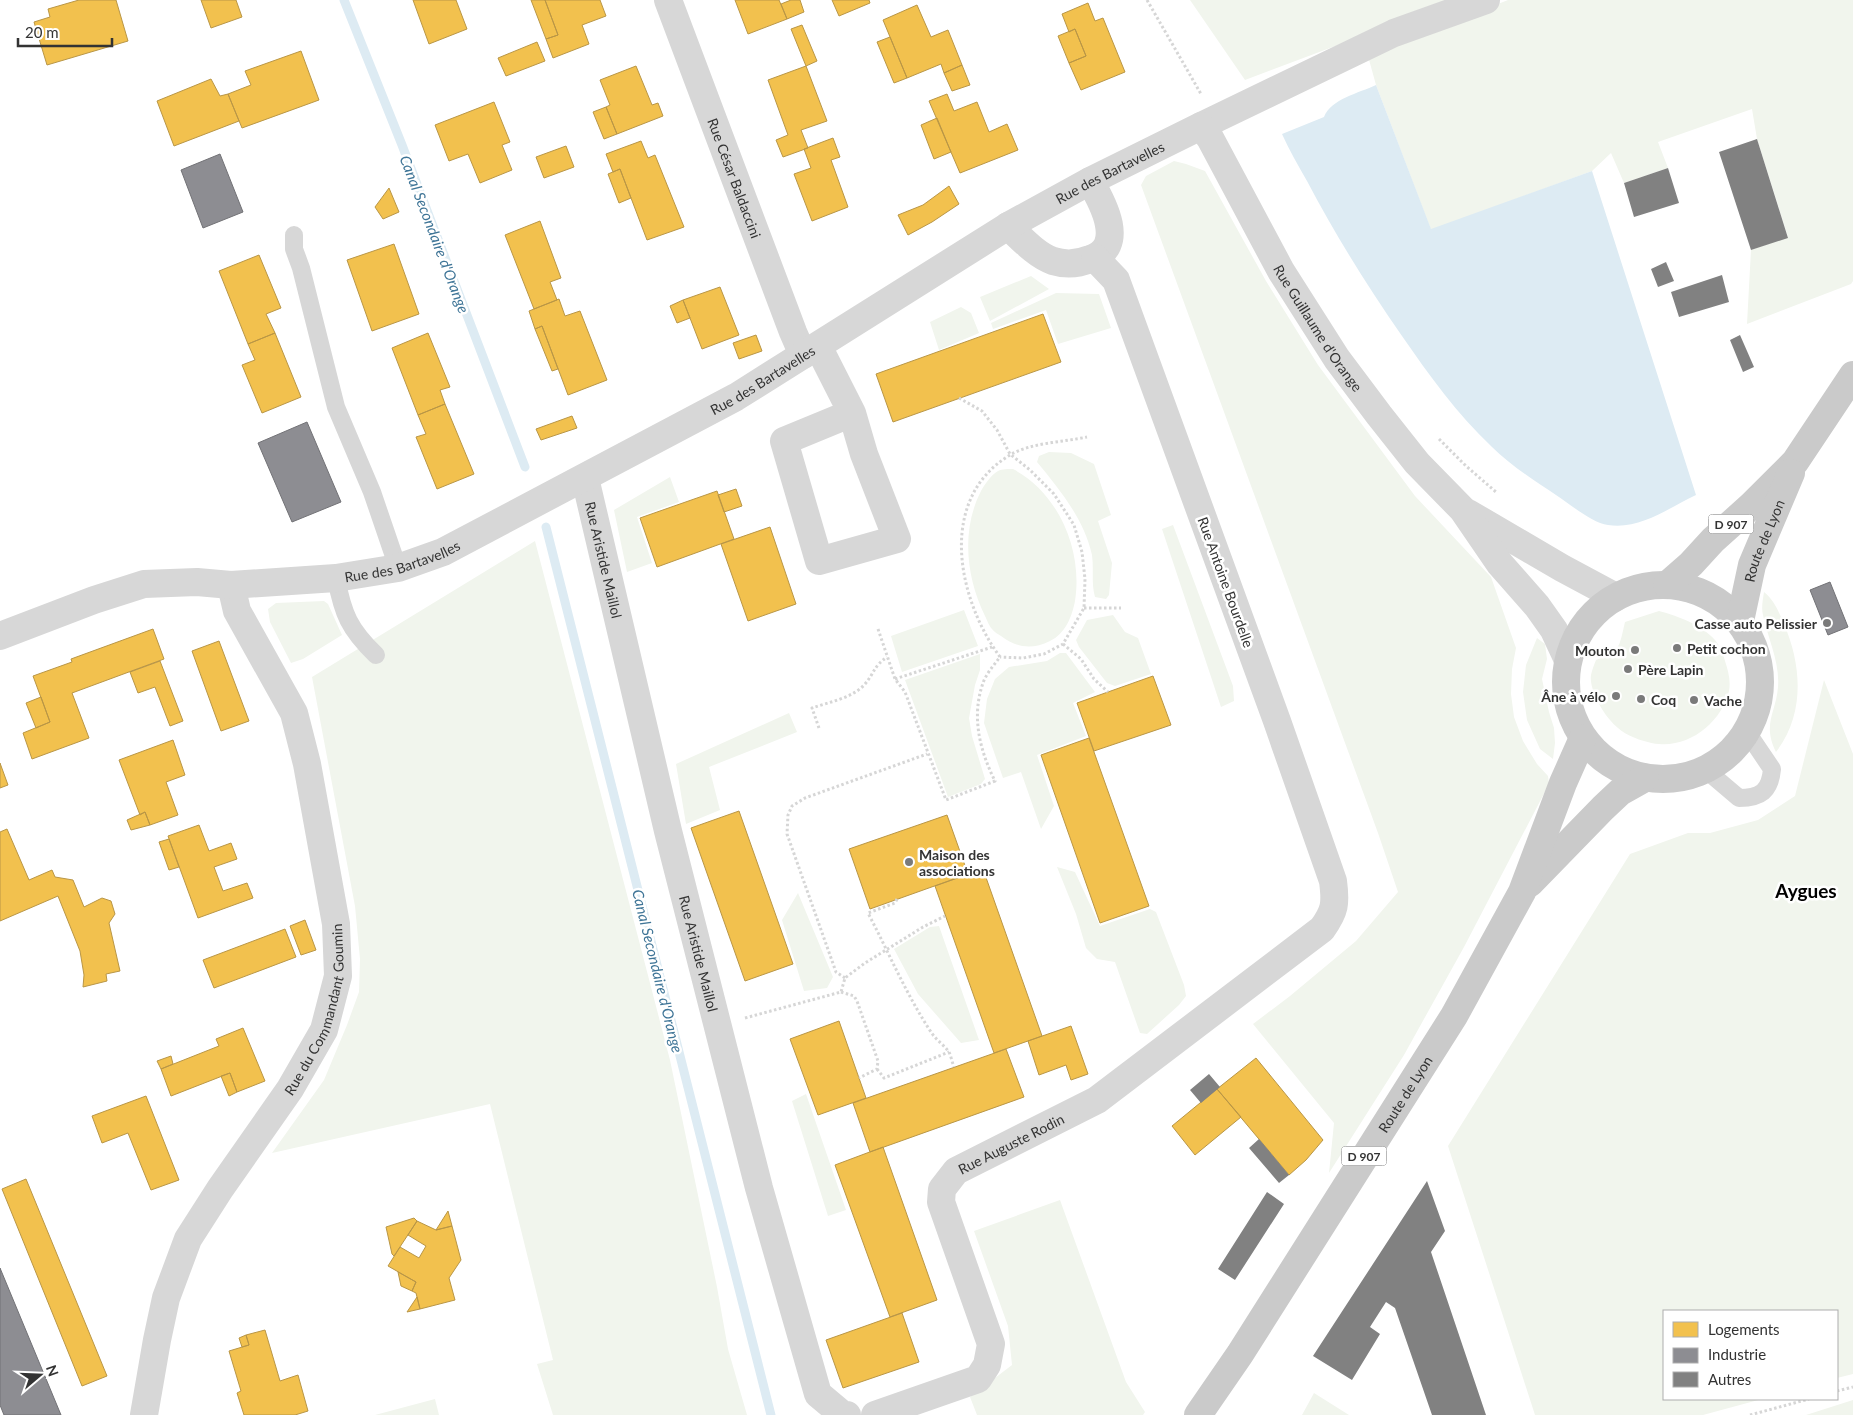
<svg xmlns="http://www.w3.org/2000/svg" width="1853" height="1415" font-family="Lato,sans-serif">
  <rect width="100%" height="100%" fill="#fff"/>
  <!-- green -->
  <path fill="#f1f5ed" d="M 1190,0 L 1458,0 L 1245,80 Z
    M 1508,0 L 1853,0 L 1853,281 L 1851,284 L 1747,324 L 1751,250 L 1788,237 L 1757,139 L 1752,109 L 1658,142 L 1668,168 L 1624,183 L 1611,153 L 1592,171 L 1431,230 L 1376,85 L 1368,56 Z
    M 1174,161 L 1186,164 L 1205,171 L 1266,281 L 1318,365 L 1415,496 L 1491,577 L 1516,648 L 1512,669 L 1511,694 L 1514,717 L 1523,741 L 1537,764 L 1548,776 L 1549,784 L 1464,947 L 1404,1055 L 1329,1173 L 1334,1123 L 1253,1024 L 1290,996 L 1356,941 L 1398,892 L 1378,833 L 1141,185 L 1146,176 Z
    M 1031,276 L 1049,289 L 990,321 L 980,297 Z
    M 1056,293 L 1099,294 L 1111,328 L 1058,344 L 1046,310 L 993,329 L 991,323 Z
    M 961,307 L 971,313 L 979,333 L 939,350 L 930,322 Z
    M 1049,452 L 1071,453 L 1094,464 L 1111,515 L 1098,521 L 1112,563 L 1109,595 L 1106,599 L 1095,597 C 1091,583 1094,569 1092,555 C 1084,519 1060,490 1037,462 L 1039,456 Z
    M 1013,469 C 1059,493 1083,551 1075,601 C 1072,617 1065,634 1050,641 C 1032,650 1017,648 1001,636 C 998,634 994,632 992,629 C 989,626 987,620 985,616 C 966,577 961,530 981,491 C 985,484 991,475 998,471 C 1002,469 1009,469 1013,469 Z
    M 670,477 L 679,502 L 637,517 L 652,563 L 627,572 L 614,510 Z
    M 1173,525 L 1233,686 L 1234,701 L 1221,707 L 1162,529 Z
    M 535,541 L 670,1060 L 717,1287 L 728,1349 L 747,1415 L 553,1415 L 537,1364 L 553,1360 L 490,1104 L 272,1153 L 324,1080 L 347,1025 L 359,992 L 360,959 L 355,906 L 312,677 Z
    M 1764,592 C 1774,600 1779,612 1784,624 C 1802,666 1805,714 1776,752 C 1762,724 1776,713 1778,687 C 1780,662 1768,639 1763,615 C 1761,608 1763,599 1764,592 Z
    M 324,601 L 328,604 L 342,635 L 303,659 L 291,663 L 270,622 L 268,609 L 276,603 Z
    M 964,610 L 978,646 L 902,672 L 891,636 Z
    M 1659,611 C 1678,616 1702,625 1715,640 C 1720,646 1723,654 1725,661 C 1728,670 1731,681 1729,691 C 1722,721 1691,747 1659,744 C 1654,744 1649,742 1644,741 C 1630,737 1619,731 1610,720 C 1601,710 1589,688 1591,675 C 1592,670 1594,665 1596,660 C 1621,651 1619,647 1625,622 Z
    M 1113,615 L 1125,632 L 1138,638 L 1151,674 L 1115,686 L 1107,683 L 1079,647 L 1076,640 L 1087,620 Z
    M 1537,638 L 1545,644 L 1547,659 L 1542,679 L 1549,712 L 1554,728 L 1555,743 L 1553,759 L 1540,749 L 1527,720 L 1523,692 L 1526,665 Z
    M 1060,653 L 1066,653 L 1095,692 L 1073,703 L 1086,736 L 1037,755 L 1054,806 L 1041,829 L 1021,772 L 1003,778 L 984,723 L 987,699 L 995,679 L 1009,667 L 1047,661 Z
    M 980,654 L 980,670 L 975,685 L 969,718 L 972,736 L 985,779 L 981,784 L 948,797 L 905,680 Z
    M 1824,680 L 1853,754 L 1853,1374 L 1837,1378 L 1837,1311 L 1664,1311 L 1664,1399 L 1762,1399 L 1703,1415 L 1535,1415 L 1448,1146 L 1630,854 L 1688,833 L 1710,833 L 1758,820 L 1795,796 Z
    M 789,713 L 797,732 L 709,767 L 720,810 L 686,824 L 676,764 Z
    M 1057,867 L 1075,872 L 1100,926 L 1150,909 L 1156,912 L 1184,985 L 1186,996 L 1179,1005 L 1147,1034 L 1140,1033 L 1115,962 L 1097,959 L 1086,948 L 1076,914 Z
    M 798,893 L 833,977 L 827,988 L 804,991 L 782,920 Z
    M 939,926 L 979,1040 L 961,1043 L 918,994 L 894,949 L 930,927 Z
    M 806,1094 L 846,1210 L 828,1216 L 792,1101 Z
    M 1060,1200 L 1126,1382 L 1145,1412 L 1143,1415 L 977,1415 L 970,1397 L 1012,1365 L 1008,1326 L 974,1231 Z
    M 1314,1393 L 1349,1415 L 1302,1415 Z
    M 435,1399 L 439,1415 L 375,1415 Z
    M 1853,1400 L 1853,1415 L 1806,1415 Z"/>
  <!-- water -->
  <path fill="#ddebf3" d="M 1376,85 L 1431,229 L 1592,171 L 1696,495 C 1668,508 1640,530 1608,525 C 1592,523 1570,504 1556,495 C 1535,481 1510,465 1492,447 C 1457,414 1429,375 1402,336 C 1367,286 1335,234 1307,181 C 1298,165 1289,150 1282,134 L 1324,117 C 1331,99 1359,93 1376,85 Z"/>
  <!-- homes -->
  <path fill="#f2c14e" stroke="#b99646" d="M 79,0 L 116,0 L 128,41 L 47,65 L 34,22 L 50,17 L 48,9 Z
    M 201,0 L 236,0 L 242,17 L 211,28 Z
    M 413,0 L 456,0 L 467,29 L 429,44 Z
    M 531,0 L 545,0 L 558,35 L 546,39 Z
    M 545,0 L 600,0 L 606,16 L 582,25 L 589,44 L 553,58 L 546,39 L 558,35 Z
    M 735,0 L 779,0 L 787,19 L 748,34 Z
    M 791,0 L 800,0 L 804,12 L 787,19 L 781,4 Z
    M 832,0 L 869,0 L 870,3 L 839,16 Z
    M 1088,3 L 1095,21 L 1103,18 L 1125,72 L 1081,90 L 1069,63 L 1086,56 L 1075,29 L 1069,32 L 1062,14 Z
    M 917,5 L 931,37 L 948,30 L 962,65 L 944,73 L 941,64 L 907,78 L 883,20 Z
    M 802,25 L 817,61 L 806,66 L 791,29 Z
    M 1075,29 L 1086,56 L 1069,63 L 1058,36 Z
    M 890,37 L 907,78 L 894,83 L 877,42 Z
    M 537,42 L 545,61 L 506,76 L 498,58 Z
    M 301,51 L 319,100 L 242,128 L 228,94 L 251,85 L 245,71 Z
    M 962,65 L 970,85 L 952,91 L 944,73 Z
    M 636,66 L 652,105 L 658,103 L 663,116 L 617,134 L 606,107 L 610,105 L 600,80 Z
    M 806,66 L 827,121 L 801,130 L 808,148 L 783,157 L 776,140 L 788,135 L 768,80 Z
    M 211,79 L 220,96 L 228,94 L 239,121 L 174,146 L 157,101 Z
    M 947,94 L 954,111 L 977,102 L 989,132 L 1007,124 L 1018,150 L 960,173 L 929,101 Z
    M 494,102 L 510,142 L 502,145 L 512,170 L 480,183 L 468,154 L 449,161 L 435,125 Z
    M 606,107 L 617,134 L 604,139 L 593,112 Z
    M 937,118 L 951,152 L 934,159 L 921,125 Z
    M 833,138 L 840,157 L 831,160 L 848,207 L 812,221 L 794,174 L 811,168 L 804,149 Z
    M 641,141 L 648,158 L 655,155 L 684,227 L 647,240 L 620,169 L 613,172 L 606,154 Z
    M 566,146 L 574,167 L 544,178 L 536,157 Z
    M 620,169 L 631,198 L 619,203 L 608,174 Z
    M 949,186 L 959,204 L 932,222 L 908,235 L 898,215 L 923,205 Z
    M 389,188 L 399,212 L 383,219 L 375,207 Z
    M 540,221 L 561,278 L 550,282 L 557,300 L 534,309 L 505,235 Z
    M 394,244 L 419,314 L 372,331 L 347,260 Z
    M 259,255 L 281,308 L 266,314 L 275,333 L 248,344 L 219,271 Z
    M 720,287 L 739,335 L 702,349 L 683,300 Z
    M 559,299 L 565,316 L 580,311 L 607,380 L 568,395 L 542,326 L 535,329 L 529,311 Z
    M 683,300 L 690,318 L 677,323 L 670,306 Z
    M 1043,314 L 1061,362 L 893,422 L 876,374 Z
    M 542,326 L 558,369 L 552,371 L 535,329 Z
    M 275,333 L 301,397 L 262,413 L 242,365 L 255,360 L 248,344 Z
    M 428,333 L 450,387 L 440,390 L 445,404 L 418,415 L 392,348 Z
    M 756,335 L 762,351 L 739,359 L 733,343 Z
    M 445,404 L 474,474 L 437,489 L 416,437 L 426,434 L 418,415 Z
    M 572,416 L 577,428 L 541,440 L 536,429 Z
    M 736,489 L 742,506 L 724,512 L 718,495 Z
    M 717,491 L 734,539 L 657,567 L 640,518 Z
    M 770,527 L 796,604 L 748,621 L 721,544 Z
    M 153,629 L 164,659 L 72,693 L 89,738 L 32,759 L 23,733 L 50,722 L 33,676 L 72,662 L 71,659 Z
    M 219,641 L 249,721 L 221,731 L 192,651 Z
    M 160,661 L 183,721 L 170,726 L 155,687 L 138,693 L 130,672 Z
    M 1153,676 L 1171,725 L 1094,751 L 1077,703 Z
    M 41,697 L 50,722 L 36,728 L 26,703 Z
    M 1089,738 L 1149,906 L 1100,923 L 1041,755 Z
    M 173,740 L 185,775 L 166,782 L 178,815 L 150,825 L 145,812 L 140,815 L 119,760 Z
    M 0,763 L 8,785 L 0,788 Z
    M 739,811 L 793,964 L 745,981 L 691,828 Z
    M 145,812 L 150,825 L 131,830 L 127,820 Z
    M 947,815 L 968,874 L 870,909 L 849,849 Z
    M 199,825 L 209,851 L 231,843 L 237,859 L 214,867 L 223,891 L 247,883 L 253,898 L 198,918 L 168,836 Z
    M 7,829 L 29,880 L 52,870 L 55,877 L 73,880 L 84,907 L 102,898 L 111,901 L 115,914 L 109,923 L 120,971 L 106,974 L 107,981 L 83,987 L 84,975 L 80,951 L 58,896 L 0,921 L 0,832 Z
    M 169,839 L 179,867 L 169,870 L 159,842 Z
    M 983,869 L 1042,1036 L 994,1053 L 935,886 Z
    M 305,920 L 316,950 L 301,955 L 290,926 Z
    M 285,929 L 296,957 L 214,988 L 203,960 Z
    M 839,1021 L 866,1098 L 818,1115 L 790,1039 Z
    M 1071,1026 L 1088,1074 L 1071,1080 L 1066,1065 L 1039,1075 L 1028,1041 Z
    M 243,1028 L 265,1081 L 237,1092 L 230,1073 L 171,1096 L 161,1069 L 219,1046 L 216,1039 Z
    M 1006,1049 L 1024,1097 L 870,1152 L 853,1103 Z
    M 171,1056 L 173,1064 L 161,1069 L 157,1061 Z
    M 1256,1058 L 1323,1140 L 1306,1160 L 1289,1175 L 1217,1089 Z
    M 230,1073 L 237,1092 L 229,1096 L 221,1076 Z
    M 1217,1089 L 1241,1117 L 1195,1155 L 1172,1126 Z
    M 146,1096 L 179,1180 L 151,1190 L 128,1133 L 102,1143 L 92,1116 Z
    M 883,1147 L 937,1300 L 890,1317 L 835,1165 Z
    M 26,1179 L 107,1376 L 82,1386 L 2,1189 Z
    M 448,1211 L 452,1226 L 436,1230 Z
    M 414,1218 L 417,1221 L 394,1256 L 392,1254 L 386,1227 Z
    M 417,1221 L 436,1230 L 452,1226 L 461,1260 L 449,1278 L 455,1300 L 420,1309 L 416,1293 L 412,1291 L 416,1282 L 388,1266 L 400,1247 L 419,1258 L 426,1246 L 408,1235 Z
    M 398,1272 L 416,1282 L 412,1291 L 401,1286 Z
    M 417,1297 L 420,1309 L 407,1312 Z
    M 902,1313 L 919,1362 L 843,1388 L 826,1340 Z
    M 265,1330 L 280,1381 L 298,1375 L 308,1411 L 295,1415 L 244,1415 L 237,1393 L 241,1391 L 229,1351 L 249,1345 L 246,1335 Z
    M 246,1335 L 249,1345 L 242,1347 L 239,1338 Z"/>
  <!-- industry -->
  <path fill="#8d8d92" stroke="#727276" d="M 220,154 L 243,212 L 203,228 L 181,170 Z
    M 307,422 L 341,502 L 292,522 L 258,443 Z
    M 1830,582 L 1848,627 L 1828,635 L 1810,590 Z
    M 0,1268 L 61,1415 L 4,1415 L 0,1405 Z"/>
  <g fill="none" stroke-linecap="round" stroke-linejoin="round">
    <!-- stream -->
    <path stroke="#ddebf3" stroke-width="9" d="M 344,0 L 402,145 L 525,467
      M 546,527 L 771,1415"/>
  </g>
  <!-- building -->
  <path fill="#818181" d="M 1757,139 L 1788,238 L 1751,250 L 1719,152 Z
    M 1668,168 L 1679,203 L 1634,217 L 1624,183 Z
    M 1666,262 L 1674,281 L 1658,287 L 1651,269 Z
    M 1722,275 L 1729,302 L 1679,317 L 1671,292 Z
    M 1740,335 L 1754,367 L 1743,372 L 1730,340 Z
    M 1209,1074 L 1220,1087 L 1201,1103 L 1190,1090 Z
    M 1259,1139 L 1289,1175 L 1279,1183 L 1249,1148 Z
    M 1427,1181 L 1445,1231 L 1431,1252 L 1486,1415 L 1432,1415 L 1395,1308 L 1386,1302 L 1370,1327 L 1380,1334 L 1352,1380 L 1313,1356 Z
    M 1267,1192 L 1284,1204 L 1235,1280 L 1218,1269 Z"/>
  <g fill="none" stroke-linecap="round" stroke-linejoin="round">
    <!-- path -->
    <path stroke="#d6d6d6" stroke-width="3" stroke-dasharray="2.5 2.5" stroke-linecap="butt" d="M 1147,0 L 1201,94
      M 959,398 L 982,411 L 997,430 L 1010,454 L 1030,470 L 1054,494 L 1074,525 L 1082,552 L 1085,579 L 1084,608 L 1063,644 L 1044,654 L 1023,658 L 1000,657
      M 1439,439 L 1466,466 L 1496,492
      M 1084,608 L 1121,608
      M 878,629 L 895,679 L 905,692 L 946,800 L 995,781 C 980,751 971,717 983,683 C 986,674 994,665 1000,657 C 957,598 937,499 1010,455 C 1029,443 1064,442 1087,437
      M 1063,644 L 1081,659 L 1094,679 L 1108,692
      M 895,679 L 992,647
      M 819,728 L 812,708 C 829,702 853,698 865,684 C 875,672 873,667 887,657
      M 897,899 L 895,903 L 868,913 C 889,953 906,994 931,1032 C 936,1040 944,1045 949,1052 C 951,1056 952,1062 954,1067
      M 845,978 L 836,972 L 787,834 L 788,815 L 792,806 L 805,798 L 927,754
      M 841,992 L 854,996 L 857,1001 L 878,1061 L 877,1069 L 859,1078
      M 745,1018 L 841,992 L 845,978 L 865,963 L 923,927 L 945,916
      M 877,1069 L 884,1078 L 949,1052
      M 1837,1391 L 1853,1387
      M 1750,1415 L 1809,1399"/>
    <!-- service -->
    <path stroke="#d7d7d7" stroke-width="18" d="M 294,235 L 294,249 L 301,268 L 336,407 L 372,492 L 398,568
      M 336,578 C 343,614 349,629 376,655
      M 1706,770 L 1739,798 C 1761,798 1770,791 1772,769 L 1747,732"/>
    <!-- minor -->
    <g stroke="#d7d7d7" stroke-width="28">
      <path id="s1" d="M 668,0 L 793,332 L 803,355"/>
      <path d="M 1201,126 L 1394,33 L 1486,0"/>
      <path d="M 1008,226 C 1021,238 1036,255 1053,261 C 1066,265 1078,264 1090,259 C 1127,247 1103,203 1090,181"/>
      <path d="M 818,346 L 852,413 L 784,441 L 819,561 L 897,539 L 864,454 L 852,413"/>
      <path id="s2" d="M 585,478 L 668,831 L 759,1188 L 818,1394 L 843,1415 L 847,1415"/>
      <path id="s3" d="M 144,1415 L 157,1340 L 166,1298 L 188,1239 L 220,1189 L 290,1089 L 324,1030 L 338,976 L 336,924 L 307,764 L 294,713 L 237,611 L 231,585"/>
      <path id="s4" d="M 875,1415 L 978,1379 L 987,1365 L 991,1344 L 941,1202 L 942,1189 L 956,1171 L 1097,1100 L 1322,929 C 1335,911 1336,904 1333,881 L 1277,721 L 1116,280 L 1095,258"/>
    </g>
    <!-- tertiary -->
    <g stroke="#d7d7d7" stroke-width="28">
      <path d="M 1468,513 L 1562,568 L 1616,597"/>
      <path id="s5" d="M 0,636 L 94,600 L 144,584 L 197,582 L 231,585 L 336,578 L 398,568 L 443,552 L 736,397 L 1008,226 L 1090,181 L 1201,126 L 1210,138 L 1281,271 L 1337,359 L 1379,415 L 1417,463 L 1463,510 L 1500,564 L 1537,606 L 1554,630 L 1568,660"/>
    </g>
    <!-- primary -->
    <g stroke="#cacaca" stroke-width="28">
      <circle cx="1663" cy="682" r="97"/>
      <path d="M 1667,585 L 1691,564 L 1713,540 L 1752,505 L 1795,462 L 1853,375"/>
      <path id="s6" d="M 1740,621 L 1752,565 L 1791,473"/>
      <path d="M 1530,883 L 1603,808 L 1620,792 L 1645,778"/>
      <path id="s7" d="M 1198,1415 L 1240,1354 L 1454,1016 L 1522,892 L 1563,783 L 1583,738"/>
    </g>
  </g>
  <!-- markers -->
  <g fill="#7a7a7a" stroke="#fff" stroke-width="2">
    <circle cx="1827" cy="623" r="5"/>
    <circle cx="1677" cy="648" r="5"/>
    <circle cx="1635" cy="650" r="5"/>
    <circle cx="1628" cy="669" r="5"/>
    <circle cx="1616" cy="696" r="5"/>
    <circle cx="1641" cy="699" r="5"/>
    <circle cx="1694" cy="700" r="5"/>
    <circle cx="909" cy="862" r="5"/>
  </g>
  <g text-anchor="middle" dominant-baseline="central" stroke-width="5" stroke-linejoin="round" paint-order="stroke">
    <!-- shield labels -->
    <g fill="#fff" stroke="#707070" stroke-width="1">
      <rect x="1708.5" y="514.5" width="45" height="19" rx="4"/>
      <rect x="1341.5" y="1146.5" width="45" height="19" rx="4"/>
    </g>
    <g font-size="12" font-weight="bold" fill="#333">
      <text x="1731" y="524">D 907</text>
      <text x="1364" y="1156">D 907</text>
    </g>
    <!-- street labels -->
    <g font-size="14" fill="#333" stroke="#fff">
      <text stroke="none"><textPath href="#s5" startOffset="1224">Rue des Bartavelles</textPath></text>
      <text stroke="none"><textPath href="#s1" startOffset="190">Rue César Baldaccini</textPath></text>
      <text stroke="none"><textPath href="#s5" startOffset="1560">Rue Guillaume d'Orange</textPath></text>
      <text stroke="none"><textPath href="#s5" startOffset="819">Rue des Bartavelles</textPath></text>
      <text stroke="none"><textPath href="#s6" startOffset="84">Route de Lyon</textPath></text>
      <text stroke="none"><textPath href="#s5" startOffset="414">Rue des Bartavelles</textPath></text>
      <text stroke="none"><textPath href="#s2" startOffset="84">Rue Aristide Maillol</textPath></text>
      <text transform="translate(1226 582) rotate(70)">Rue Antoine Bourdelle</text>
      <text stroke="none"><textPath href="#s2" startOffset="489">Rue Aristide Maillol</textPath></text>
      <text stroke="none"><textPath href="#s3" startOffset="449">Rue du Commandant Goumin</textPath></text>
      <text stroke="none"><textPath href="#s7" startOffset="382">Route de Lyon</textPath></text>
      <text stroke="none"><textPath href="#s4" startOffset="395">Rue Auguste Rodin</textPath></text>
    </g>
    <!-- poi labels -->
    <g font-size="14" font-weight="bold" fill="#333" stroke="#fff" text-anchor="start">
      <text x="1817" y="623" text-anchor="end">Casse auto Pelissier</text>
      <text x="1687" y="648">Petit cochon</text>
      <text x="1625" y="650" text-anchor="end">Mouton</text>
      <text x="1638" y="669">Père Lapin</text>
      <text x="1606" y="696" text-anchor="end">Âne à vélo</text>
      <text x="1651" y="699">Coq</text>
      <text x="1704" y="700">Vache</text>
      <text x="919" y="854">Maison des<tspan x="919" dy="16">associations</tspan></text>
    </g>
    <!-- water labels -->
    <g font-size="15" font-style="italic" fill="#3f7597" stroke="#fff">
      <text transform="translate(435 234) rotate(69)">Canal Secondaire d'Orange</text>
      <text transform="translate(658 971) rotate(76)">Canal Secondaire d'Orange</text>
    </g>
    <!-- district labels -->
    <g font-size="19" font-weight="bold" fill="#000" stroke="#fff">
      <text x="1806" y="890">Aygues</text>
    </g>
  </g>
  <!-- legend -->
  <rect x="1663" y="1310" width="175" height="90" fill="#ffffff" stroke="#adadad"/>
  <rect x="1673" y="1322" width="25" height="15" fill="#f2c14e" stroke="#adadad"/>
  <text x="1708" y="1335" font-size="15" fill="#333333">Logements</text>
  <rect x="1673" y="1348" width="25" height="15" fill="#8d8d92" stroke="#adadad"/>
  <text x="1708" y="1360" font-size="15" fill="#333333">Industrie</text>
  <rect x="1673" y="1372" width="25" height="15" fill="#818181" stroke="#adadad"/>
  <text x="1708" y="1385" font-size="15" fill="#333333">Autres</text>
  <!-- north arrow -->
  <g transform="translate(40 1375) rotate(71)" stroke="#ffffff" stroke-width="4" paint-order="stroke">
  <path d="M0-4L9 19L0 12L-9 19Z" fill="#333333"/>
  <text y="-8" font-size="14" font-weight="bold" text-anchor="middle" fill="#333333">N</text>
  </g>
  <!-- scale -->
  <path d="M18 38v8h94v-8" fill="none" stroke="#333333" stroke-width="2.5"/>
  <text x="25" y="38" font-size="15" fill="#333333" stroke="#ffffff" stroke-width="4" paint-order="stroke">20 m</text>
</svg>
